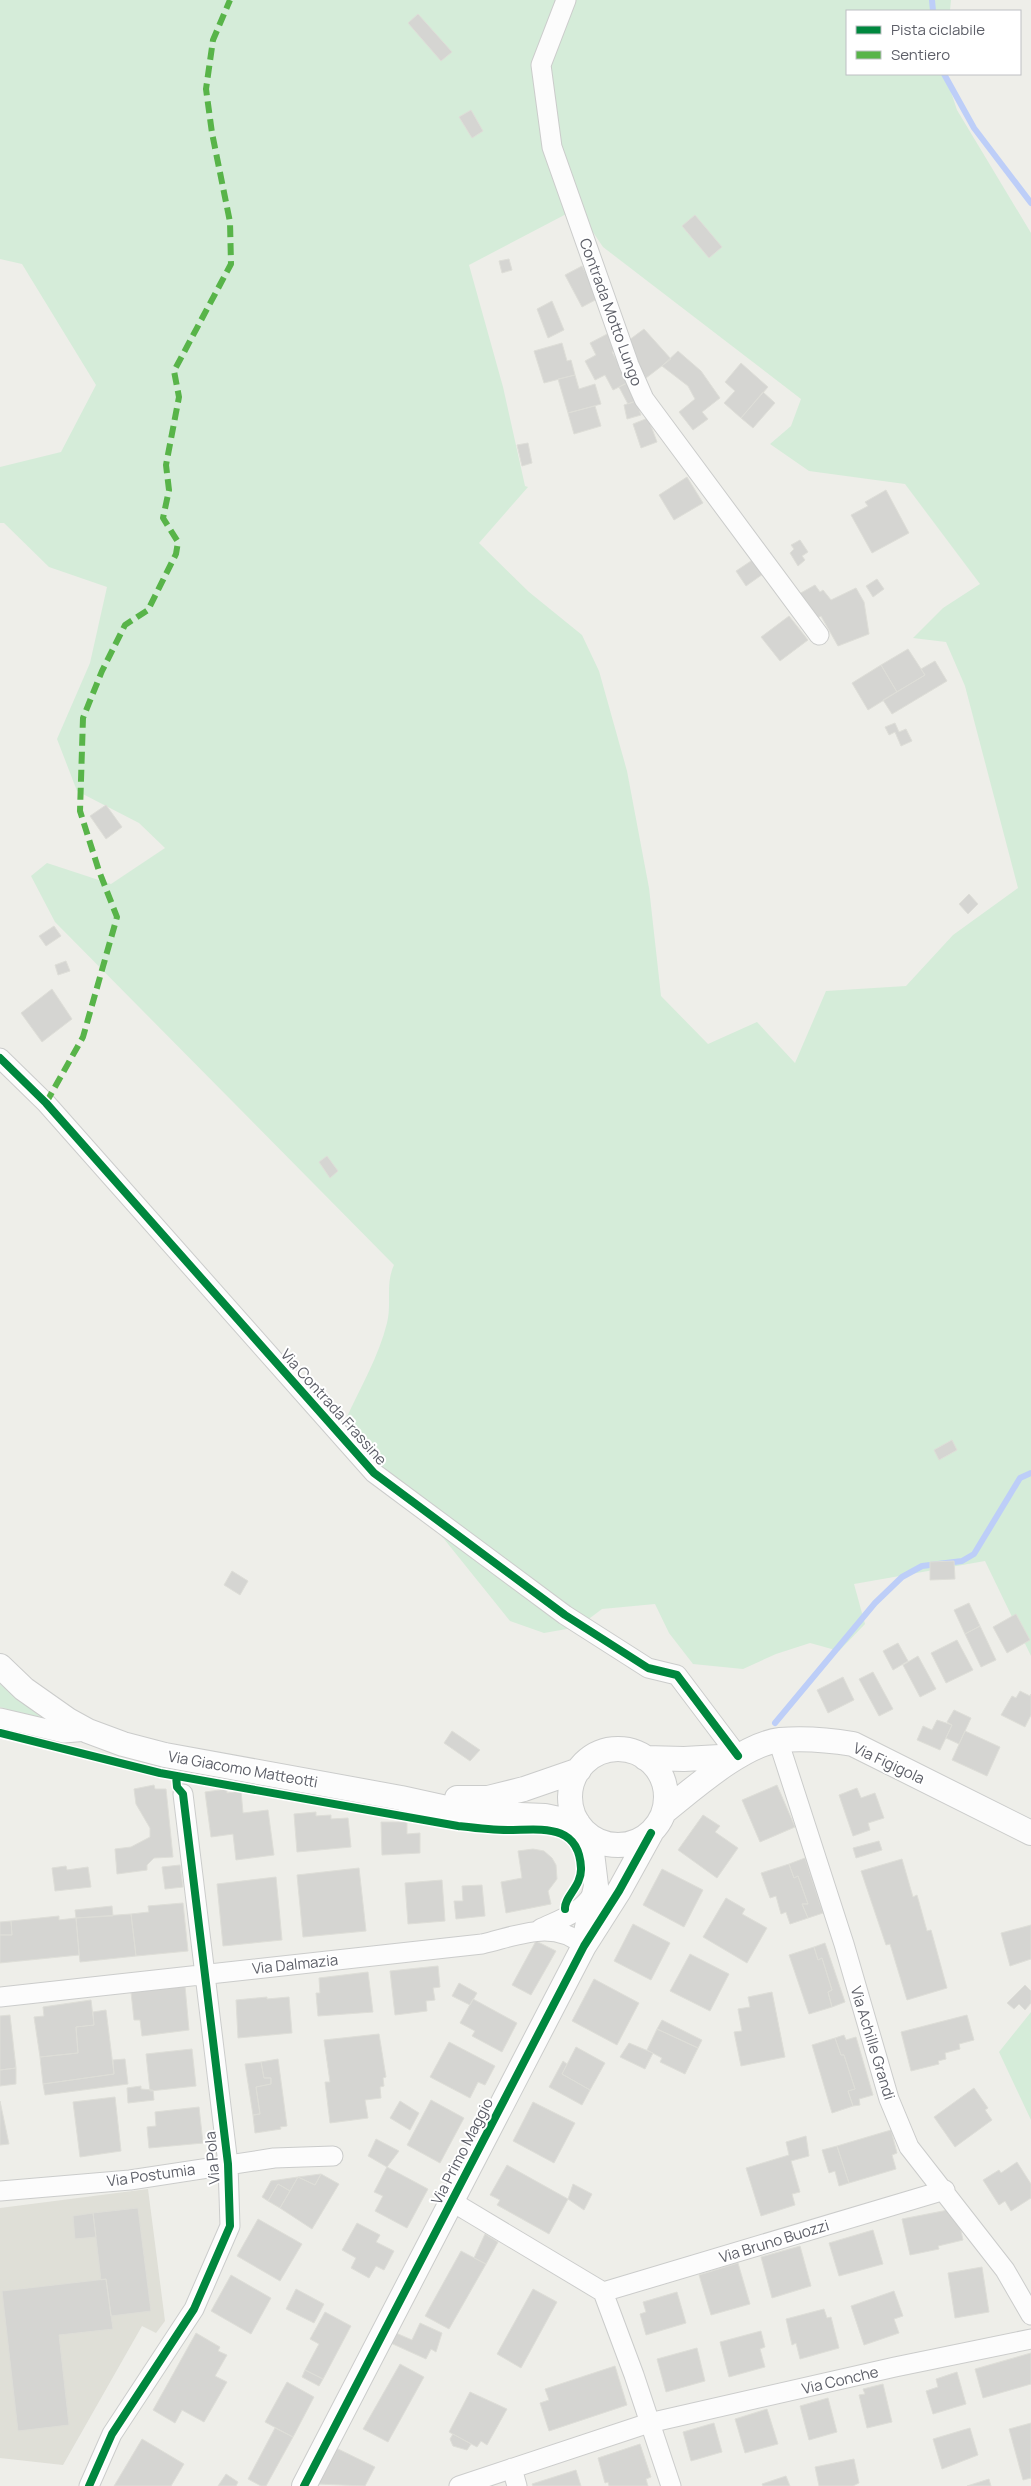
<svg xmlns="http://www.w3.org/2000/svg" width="1031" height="2486" font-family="Manrope,sans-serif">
  <rect width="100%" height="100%" fill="#eeeee9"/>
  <!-- education -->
  <path fill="#dfdfd7" d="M 148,2189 L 165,2321 L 156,2333 L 142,2326 L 63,2465 L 0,2458 L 0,2208 Z"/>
  <!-- green -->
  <path fill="#d5ecd9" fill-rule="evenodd" d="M 0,0 L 951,0 L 950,11 L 847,11 L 847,74 L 945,74 L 957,110 L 1031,233 L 1031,1656 L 985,1561 L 854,1584 L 865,1624 L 839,1651 L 810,1643 L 776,1654 L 743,1669 L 693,1664 L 669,1633 L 655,1604 L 602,1609 L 578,1627 L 544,1633 L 510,1621 L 444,1539 L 371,1459 L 346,1419 C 360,1388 379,1356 387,1323 C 392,1303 385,1284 394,1265 L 55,922 L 31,876 L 47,863 L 111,884 L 165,848 L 139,823 L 77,791 L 57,739 L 90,663 L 107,587 L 49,567 L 4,523 L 0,523 L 0,467 L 61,452 L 96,385 L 22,264 L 0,259 ZM 572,211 L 582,216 L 603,247 L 801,399 L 791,426 L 770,444 L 809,471 L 905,484 L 980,584 L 943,608 L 913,638 L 946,642 L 965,686 L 1018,888 L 953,935 L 906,986 L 826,991 L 795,1063 L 757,1022 L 708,1044 L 661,996 L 649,888 L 627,771 L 599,671 L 582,635 L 529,592 L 479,543 L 528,487 L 525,486 L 503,387 L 469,265 Z
    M 0,1684 L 43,1719 L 0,1707 Z
    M 1031,2012 L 1031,2120 L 999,2052 Z"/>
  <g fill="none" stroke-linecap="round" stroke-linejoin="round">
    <!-- stream -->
    <path stroke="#bdcef8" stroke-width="6" d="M 932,0 L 933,11
      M 944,74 L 974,128 L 1031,203
      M 775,1723 L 875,1603 L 902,1577 L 922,1566 L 962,1561 L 974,1554 L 1020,1478 L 1031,1473"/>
  </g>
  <!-- building -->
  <path fill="#d5d5d2" stroke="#deded8" d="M 418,14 L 452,52 L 441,61 L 408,23 Z
    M 471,110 L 483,131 L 472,138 L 459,117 Z
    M 695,215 L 722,247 L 709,258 L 682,226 Z
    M 509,259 L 512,270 L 502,273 L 499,261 Z
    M 582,266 L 599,298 L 582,307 L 565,275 Z
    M 552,301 L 564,330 L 548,338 L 537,309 Z
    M 644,329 L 671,359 L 646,378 L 625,343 Z
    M 611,332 L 619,348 L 612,352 L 629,382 L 613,390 L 605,375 L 595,380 L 585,361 L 596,355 L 590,343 Z
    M 562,343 L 567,361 L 571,360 L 575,375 L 544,383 L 534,351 Z
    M 678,351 L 701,371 L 720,398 L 702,412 L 708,419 L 693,430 L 679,412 L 695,399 L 688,386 L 662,366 Z
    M 741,363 L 768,387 L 741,418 L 724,403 L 735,391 L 725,382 Z
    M 575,375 L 579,389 L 595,384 L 601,404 L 568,413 L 558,379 Z
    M 629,382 L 636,401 L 628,404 L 619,387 Z
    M 763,392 L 775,403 L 753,428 L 741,418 Z
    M 636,401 L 641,415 L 627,419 L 624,405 Z
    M 595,406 L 601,426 L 574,434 L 568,413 Z
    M 648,418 L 657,442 L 641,448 L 633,424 Z
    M 528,443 L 532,463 L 522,466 L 517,445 Z
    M 687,477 L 703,503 L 674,520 L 659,495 Z
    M 886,490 L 909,533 L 872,553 L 851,515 L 868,506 L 865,502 Z
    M 800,540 L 808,552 L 802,556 L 805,560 L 798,566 L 790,553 L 794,549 L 791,545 Z
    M 754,559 L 763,574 L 746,586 L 736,571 Z
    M 877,579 L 884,589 L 873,597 L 866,586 Z
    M 815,585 L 820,592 L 823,590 L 831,600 L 856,588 L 864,602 L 869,634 L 838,646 L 821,616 L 814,620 L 799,594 Z
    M 789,616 L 808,640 L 780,661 L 761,637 Z
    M 908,649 L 925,675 L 897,692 L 881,665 Z
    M 935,661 L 947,681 L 892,714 L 883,700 L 925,675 L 921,669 Z
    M 881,665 L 897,692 L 868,710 L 852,683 Z
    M 895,723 L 899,732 L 906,729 L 912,741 L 901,746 L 895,732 L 889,735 L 885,727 Z
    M 106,805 L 122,827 L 106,839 L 90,816 Z
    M 969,894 L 978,904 L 968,914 L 959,904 Z
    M 54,926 L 61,936 L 46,946 L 39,936 Z
    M 66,961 L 70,971 L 58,975 L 55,965 Z
    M 52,989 L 72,1019 L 42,1042 L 21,1013 Z
    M 327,1156 L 338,1171 L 330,1178 L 319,1162 Z
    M 952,1440 L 957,1450 L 939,1460 L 934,1450 Z
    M 954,1561 L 955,1579 L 930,1580 L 930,1562 Z
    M 232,1571 L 248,1581 L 240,1595 L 224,1585 Z
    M 969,1603 L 980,1626 L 965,1634 L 954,1610 Z
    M 1016,1614 L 1030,1640 L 1007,1653 L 993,1627 Z
    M 980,1626 L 996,1660 L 981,1667 L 965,1634 Z
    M 957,1640 L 973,1670 L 946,1683 L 931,1653 Z
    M 898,1643 L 908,1661 L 893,1670 L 883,1651 Z
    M 918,1656 L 936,1689 L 920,1697 L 903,1665 Z
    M 873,1672 L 893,1709 L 879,1716 L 859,1679 Z
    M 843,1677 L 854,1700 L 828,1713 L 817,1690 Z
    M 1020,1691 L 1030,1696 L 1031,1694 L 1031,1715 L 1025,1727 L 1001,1715 L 1012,1696 L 1016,1698 Z
    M 954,1710 L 971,1718 L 959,1744 L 946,1738 L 952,1725 L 947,1722 Z
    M 937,1720 L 952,1725 L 940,1750 L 917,1740 L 923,1726 L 932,1730 Z
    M 452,1731 L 480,1750 L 470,1761 L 444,1743 Z
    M 965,1731 L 1000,1747 L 987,1776 L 952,1760 Z
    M 154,1785 L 155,1789 L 166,1789 L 173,1857 L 154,1858 L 147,1865 L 147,1870 L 117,1874 L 115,1849 L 131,1847 L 150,1837 L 150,1828 L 136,1804 L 134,1789 Z
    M 777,1785 L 795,1827 L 760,1842 L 742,1800 Z
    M 857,1788 L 861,1798 L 875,1793 L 884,1818 L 868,1823 L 870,1830 L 853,1836 L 839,1795 Z
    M 227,1789 L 227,1793 L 241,1791 L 243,1813 L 268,1810 L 274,1855 L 236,1860 L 233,1834 L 211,1837 L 205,1792 Z
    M 316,1812 L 316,1816 L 331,1815 L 331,1819 L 348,1818 L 351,1847 L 297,1852 L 294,1814 Z
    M 703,1815 L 720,1826 L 715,1832 L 738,1848 L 717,1878 L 678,1850 Z
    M 381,1822 L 407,1822 L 407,1834 L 420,1833 L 420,1853 L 382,1855 Z
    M 879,1841 L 882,1850 L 856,1858 L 853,1848 Z
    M 533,1849 L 544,1851 L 552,1858 L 556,1865 L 557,1879 L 548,1891 L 551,1904 L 506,1913 L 501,1882 L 522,1878 L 518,1851 Z
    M 805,1858 L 823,1913 L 808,1918 L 802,1904 L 808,1904 L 798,1876 L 794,1878 L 789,1864 Z
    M 902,1859 L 913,1897 L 917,1895 L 927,1931 L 931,1930 L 947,1988 L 907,2000 L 890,1944 L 886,1945 L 861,1871 Z
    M 789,1864 L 794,1878 L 798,1876 L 808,1904 L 802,1904 L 808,1918 L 790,1924 L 786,1912 L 781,1914 L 776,1896 L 770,1898 L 761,1873 Z
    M 180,1865 L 183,1887 L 165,1889 L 162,1867 Z
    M 66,1866 L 67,1870 L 88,1867 L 91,1887 L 55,1891 L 52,1868 Z
    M 359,1868 L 366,1931 L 303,1937 L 297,1875 Z
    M 662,1869 L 703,1890 L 684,1927 L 643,1905 Z
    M 276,1877 L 282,1940 L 223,1946 L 217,1884 Z
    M 442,1880 L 445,1921 L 408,1924 L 405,1883 Z
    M 482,1885 L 485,1916 L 456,1919 L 454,1901 L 463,1901 L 462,1886 Z
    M 726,1898 L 745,1909 L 742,1914 L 767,1928 L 747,1963 L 703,1937 Z
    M 183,1903 L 188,1951 L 136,1956 L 131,1914 L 149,1912 L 148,1906 Z
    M 112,1906 L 113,1916 L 76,1918 L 75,1910 Z
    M 131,1914 L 136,1956 L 80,1962 L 76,1918 Z
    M 59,1916 L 59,1920 L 76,1918 L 79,1955 L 0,1963 L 0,1935 L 12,1935 L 11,1921 Z
    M 11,1921 L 12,1935 L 0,1935 L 0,1922 Z
    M 633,1924 L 670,1943 L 651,1980 L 614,1961 Z
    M 1031,1925 L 1031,1959 L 1010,1966 L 1001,1933 Z
    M 536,1941 L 556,1951 L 531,1995 L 512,1985 Z
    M 825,1943 L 845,2002 L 832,2007 L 828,1992 L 832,1990 L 822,1958 L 818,1960 L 814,1947 Z
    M 814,1947 L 818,1960 L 822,1958 L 832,1990 L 828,1992 L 832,2007 L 809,2014 L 789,1955 Z
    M 690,1954 L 729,1974 L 710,2011 L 670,1991 Z
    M 438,1966 L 440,1987 L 433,1988 L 435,2000 L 426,2001 L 427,2011 L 395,2015 L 390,1971 Z
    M 368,1972 L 373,2012 L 318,2016 L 316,1993 L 320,1993 L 319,1978 Z
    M 594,1979 L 639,2003 L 617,2045 L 572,2021 Z
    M 459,1983 L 477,1993 L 470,2005 L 452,1996 Z
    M 1025,1985 L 1031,1991 L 1031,2003 L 1025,2010 L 1019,2004 L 1014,2009 L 1007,2003 Z
    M 185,1986 L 189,2030 L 142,2036 L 140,2020 L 134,2020 L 131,1992 Z
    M 772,1992 L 785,2057 L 741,2066 L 734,2032 L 742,2031 L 738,2009 L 750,2007 L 748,1997 Z
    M 267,1997 L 267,1999 L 289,1997 L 292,2033 L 238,2038 L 236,2000 Z
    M 473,1999 L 517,2023 L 502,2052 L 472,2036 L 475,2031 L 460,2023 Z
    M 91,2000 L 94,2025 L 76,2027 L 78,2053 L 40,2057 L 34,2017 L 44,2016 L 43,2007 Z
    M 106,2010 L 114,2074 L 43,2084 L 40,2057 L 78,2053 L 76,2027 L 94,2025 L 93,2012 Z
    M 10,2015 L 16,2068 L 0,2070 L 0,2016 Z
    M 967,2015 L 974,2040 L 959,2044 L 960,2049 L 945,2053 L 946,2059 L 938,2061 L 939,2064 L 911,2071 L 901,2032 Z
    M 662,2020 L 702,2040 L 698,2048 L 657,2029 Z
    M 657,2029 L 698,2048 L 685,2074 L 660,2062 L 662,2058 L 647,2050 Z
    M 379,2034 L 386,2077 L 383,2078 L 384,2086 L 380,2087 L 381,2098 L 365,2100 L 368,2118 L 330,2123 L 325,2082 L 330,2082 L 324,2040 Z
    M 844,2035 L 846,2040 L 856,2037 L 873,2095 L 859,2099 L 860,2105 L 853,2106 L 848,2091 L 855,2089 L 844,2055 L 841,2055 L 835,2038 Z
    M 835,2038 L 841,2055 L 844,2055 L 855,2089 L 848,2091 L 853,2106 L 832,2113 L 812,2045 Z
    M 449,2042 L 495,2066 L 485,2085 L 478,2082 L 470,2098 L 430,2077 Z
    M 629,2043 L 653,2053 L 645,2069 L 620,2057 Z
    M 576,2047 L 605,2063 L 590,2090 L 562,2074 Z
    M 192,2049 L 196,2086 L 150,2091 L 146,2054 Z
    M 125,2059 L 128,2084 L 45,2095 L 43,2084 L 114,2074 L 113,2060 Z
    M 278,2059 L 287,2126 L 280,2127 L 281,2129 L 255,2133 L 253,2115 L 260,2114 L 256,2087 L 271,2084 L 271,2078 L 264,2078 L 261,2062 Z
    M 563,2061 L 567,2064 L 562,2074 L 590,2090 L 582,2105 L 549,2087 Z
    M 261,2062 L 264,2078 L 271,2078 L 271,2084 L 256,2087 L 260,2114 L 253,2115 L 245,2064 Z
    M 16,2068 L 16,2084 L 0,2086 L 0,2070 Z
    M 141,2086 L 141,2089 L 153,2090 L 154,2100 L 128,2103 L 127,2088 Z
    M 974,2088 L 988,2108 L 985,2110 L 992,2120 L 955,2147 L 934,2117 Z
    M 115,2097 L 121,2151 L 80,2157 L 73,2102 Z
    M 431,2100 L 464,2118 L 440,2163 L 407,2145 Z
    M 0,2101 L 9,2144 L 0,2145 Z
    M 400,2101 L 419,2113 L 410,2130 L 390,2118 Z
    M 533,2102 L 575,2123 L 554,2163 L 513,2141 Z
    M 199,2107 L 203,2143 L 149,2148 L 147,2127 L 156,2126 L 155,2112 Z
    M 891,2130 L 897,2153 L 892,2155 L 896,2169 L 849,2183 L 837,2146 Z
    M 806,2136 L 809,2156 L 791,2161 L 800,2192 L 792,2194 L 795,2205 L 761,2216 L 746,2168 L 789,2155 L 786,2142 Z
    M 376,2139 L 399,2151 L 387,2167 L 368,2156 Z
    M 837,2146 L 849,2183 L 839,2186 L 835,2171 L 829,2173 L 822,2150 Z
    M 1017,2162 L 1031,2184 L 1031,2198 L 1011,2211 L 1005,2201 L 999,2205 L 983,2180 L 999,2170 L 1001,2173 Z
    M 507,2165 L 568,2199 L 549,2234 L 497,2205 L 500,2200 L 490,2195 Z
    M 387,2167 L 428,2189 L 407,2228 L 375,2211 L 383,2196 L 374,2192 Z
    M 321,2174 L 315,2185 L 298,2177 Z
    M 321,2174 L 339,2184 L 312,2229 L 280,2208 L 298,2177 L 315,2185 Z
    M 298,2177 L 290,2191 L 278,2184 L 268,2201 L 262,2197 L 271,2181 Z
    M 278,2184 L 290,2191 L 280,2208 L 268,2201 Z
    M 573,2184 L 592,2194 L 584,2210 L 568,2199 Z
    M 138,2208 L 151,2311 L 111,2316 L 106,2279 L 101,2280 L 93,2213 Z
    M 948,2210 L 949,2215 L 955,2214 L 959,2222 L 963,2240 L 938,2246 L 939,2249 L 910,2255 L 902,2219 Z
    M 93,2213 L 96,2237 L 75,2239 L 73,2216 Z
    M 258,2219 L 302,2244 L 280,2281 L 237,2256 Z
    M 357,2223 L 380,2235 L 376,2242 L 394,2251 L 384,2270 L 376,2266 L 369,2278 L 351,2268 L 356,2258 L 342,2250 Z
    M 873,2230 L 883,2264 L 839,2276 L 829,2243 Z
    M 485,2234 L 498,2242 L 486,2264 L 474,2258 Z
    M 800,2246 L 811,2286 L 772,2298 L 761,2257 Z
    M 461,2251 L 486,2264 L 449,2329 L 425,2316 Z
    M 738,2263 L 750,2304 L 711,2315 L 699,2275 Z
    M 982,2267 L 989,2312 L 955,2318 L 948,2273 Z
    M 231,2275 L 271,2298 L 251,2334 L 211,2311 Z
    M 106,2279 L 113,2329 L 59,2335 L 69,2425 L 18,2431 L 2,2291 Z
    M 296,2289 L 324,2304 L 314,2323 L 286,2309 Z
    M 533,2289 L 557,2302 L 521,2368 L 497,2354 Z
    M 894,2291 L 903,2316 L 894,2319 L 899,2333 L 864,2345 L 851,2306 Z
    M 677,2292 L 686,2323 L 646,2335 L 640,2314 L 646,2312 L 643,2302 Z
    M 824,2309 L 827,2318 L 831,2317 L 839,2348 L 800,2359 L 796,2343 L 792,2345 L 786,2319 Z
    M 325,2312 L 351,2326 L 323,2379 L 305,2370 L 319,2344 L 310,2339 Z
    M 420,2323 L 442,2333 L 436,2352 L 431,2349 L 426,2359 L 384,2340 L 389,2330 L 412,2340 Z
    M 761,2331 L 765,2347 L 760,2349 L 765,2367 L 729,2377 L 720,2342 Z
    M 196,2333 L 220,2347 L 218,2351 L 227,2355 L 215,2376 L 227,2382 L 204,2422 L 182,2410 L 175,2423 L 153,2410 Z
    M 697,2348 L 705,2381 L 666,2392 L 657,2359 Z
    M 1031,2353 L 1031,2384 L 983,2398 L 975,2369 Z
    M 400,2364 L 424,2377 L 388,2442 L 363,2429 Z
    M 615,2366 L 627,2405 L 549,2431 L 540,2403 L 549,2400 L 545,2389 Z
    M 305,2370 L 323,2379 L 319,2386 L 302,2377 Z
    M 957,2372 L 966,2404 L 933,2414 L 926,2391 L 938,2387 L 936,2379 Z
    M 287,2382 L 314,2397 L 293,2437 L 265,2422 Z
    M 883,2384 L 892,2422 L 867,2428 L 859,2395 L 865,2394 L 863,2389 Z
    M 470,2392 L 507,2409 L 487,2445 L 481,2441 L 477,2447 L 449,2432 Z
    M 828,2398 L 837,2432 L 809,2440 L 800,2406 Z
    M 767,2409 L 778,2444 L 745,2453 L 735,2419 Z
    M 714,2423 L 722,2452 L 691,2461 L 683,2432 Z
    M 1031,2423 L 1031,2478 L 1023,2480 L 1009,2429 Z
    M 275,2428 L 293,2437 L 266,2486 L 261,2486 L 248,2479 Z
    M 970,2428 L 978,2455 L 942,2469 L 933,2439 Z
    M 453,2434 L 471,2444 L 467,2450 L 453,2446 L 450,2439 Z
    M 142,2439 L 184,2464 L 171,2486 L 114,2486 Z
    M 640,2444 L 651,2477 L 646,2479 L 648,2486 L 609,2486 L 608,2482 L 605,2483 L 598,2458 Z
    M 336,2448 L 375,2467 L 365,2486 L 317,2484 Z
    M 854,2459 L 859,2483 L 853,2486 L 819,2486 L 815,2467 Z
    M 576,2470 L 581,2486 L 533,2486 L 532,2484 Z
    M 226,2474 L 238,2482 L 236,2486 L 218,2486 Z
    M 786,2476 L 790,2486 L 763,2486 L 762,2484 Z
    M 989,2479 L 991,2486 L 967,2486 Z"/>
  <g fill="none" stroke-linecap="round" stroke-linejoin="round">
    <defs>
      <path id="minor" d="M 566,0 L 541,65 L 552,147 L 629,365 L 644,399 L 819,635
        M 0,1058 L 46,1103 L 374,1473 L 565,1615 L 648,1668 L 677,1675 L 738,1756
        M 0,1718 L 64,1733 L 88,1731
        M 778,1740 L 844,1944 L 889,2099 L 909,2147 L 1005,2270 L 1031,2315
        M 540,1929 C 561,1919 582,1913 594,1892
        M 0,1997 L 482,1944 C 517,1936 554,1918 584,1946
        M 0,2191 L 130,2180 L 274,2158 L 333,2156
        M 451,2201 L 603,2292 L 945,2190
        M 603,2292 L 634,2375 L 671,2486
        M 512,2468 L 517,2486
        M 89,2486 L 112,2434 L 194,2309 L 230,2226 L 228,2164 L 183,1794
        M 459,2486 L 649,2423 L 895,2367 L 1031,2339"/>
      <path id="tertiary" d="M 0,1666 L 24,1689 L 68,1720 L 88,1731 L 123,1744 L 165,1755 L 401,1798 L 469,1813 L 545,1816 L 578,1823
        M570 1797a48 48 0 1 1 96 0a48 48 0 1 1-96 0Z
        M 645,1758 L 684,1759 L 738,1756
        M 457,1798 L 488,1798 L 524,1789 L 579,1770
        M 664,1812 C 693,1789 743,1744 780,1740 C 804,1738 829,1740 853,1744 L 1031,1833
        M 586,1932 L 596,1886 L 590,1836
        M 304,2486 L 584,1946 L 619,1891 L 651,1833"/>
    </defs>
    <!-- minor casing -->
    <use href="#minor" stroke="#cbcccb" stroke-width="21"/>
    <!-- tertiary casing -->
    <use href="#tertiary" stroke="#cbcccb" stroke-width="26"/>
    <!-- minor -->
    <use href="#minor" stroke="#fcfcfc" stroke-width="19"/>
    <!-- tertiary -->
    <use href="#tertiary" stroke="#fcfcfc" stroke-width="24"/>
    <!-- quiet -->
    <path stroke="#58b449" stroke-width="6" stroke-dasharray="12 6" stroke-linecap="butt" d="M 46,1103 L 83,1037 L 117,917 L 99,871 L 80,811 L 83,718 L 102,671 L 125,625 L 148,610 L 176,554 L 178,542 L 163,518 L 169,490 L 166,465 L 179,397 L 174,371 L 231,264 L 230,222 L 212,133 L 206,89 L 213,40 L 230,0"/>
    <defs>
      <path id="cycleway" d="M 0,1058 L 46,1103 L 374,1473 L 565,1615 L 648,1668 L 677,1675 L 738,1756
        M 0,1733 L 160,1773 L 458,1826 C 475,1828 491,1830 508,1830 C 539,1830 579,1822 581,1868 C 582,1886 564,1897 565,1909
        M 89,2486 L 112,2434 L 194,2309 L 230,2226 L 228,2164 L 183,1794 L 177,1787 L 176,1776
        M 304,2486 L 584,1946 L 619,1891 L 651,1833"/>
    </defs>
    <!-- cycleway casing -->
    <use href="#cycleway" stroke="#fff" stroke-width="11"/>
    <!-- cycleway -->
    <use href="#cycleway" stroke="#00873e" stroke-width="8"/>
  </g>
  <g text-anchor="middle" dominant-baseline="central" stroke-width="4" stroke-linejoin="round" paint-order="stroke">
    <!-- street labels -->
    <g font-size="15" fill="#5d5f68" stroke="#fff">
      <text transform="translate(611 312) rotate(70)">Contrada Motto Lungo</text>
      <text transform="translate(334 1407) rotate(48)">Via Contrada Frassine</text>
      <text transform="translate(889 1763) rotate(25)">Via Figigola</text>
      <text transform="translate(243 1769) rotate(10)">Via Giacomo Matteotti</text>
      <text transform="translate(295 1964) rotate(-6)">Via Dalmazia</text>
      <text transform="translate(873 2043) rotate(73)">Via Achille Grandi</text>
      <text transform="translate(462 2151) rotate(-63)">Via Primo Maggio</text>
      <text transform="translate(212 2158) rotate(-95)">Via Pola</text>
      <text transform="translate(151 2175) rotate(-8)">Via Postumia</text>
      <text transform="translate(774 2241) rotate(-17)">Via Bruno Buozzi</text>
      <text transform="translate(840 2380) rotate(-13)">Via Conche</text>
    </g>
  </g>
  <!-- legend -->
  <rect x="846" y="10" width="175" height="65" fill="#ffffff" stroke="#bebfc3"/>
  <rect x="856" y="26" width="25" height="8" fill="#00873e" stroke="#bebfc3"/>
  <text x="891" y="35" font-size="15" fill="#5d5f68">Pista ciclabile</text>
  <rect x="856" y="51" width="25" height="8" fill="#58b449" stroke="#bebfc3"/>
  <text x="891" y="60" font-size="15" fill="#5d5f68">Sentiero</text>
</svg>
